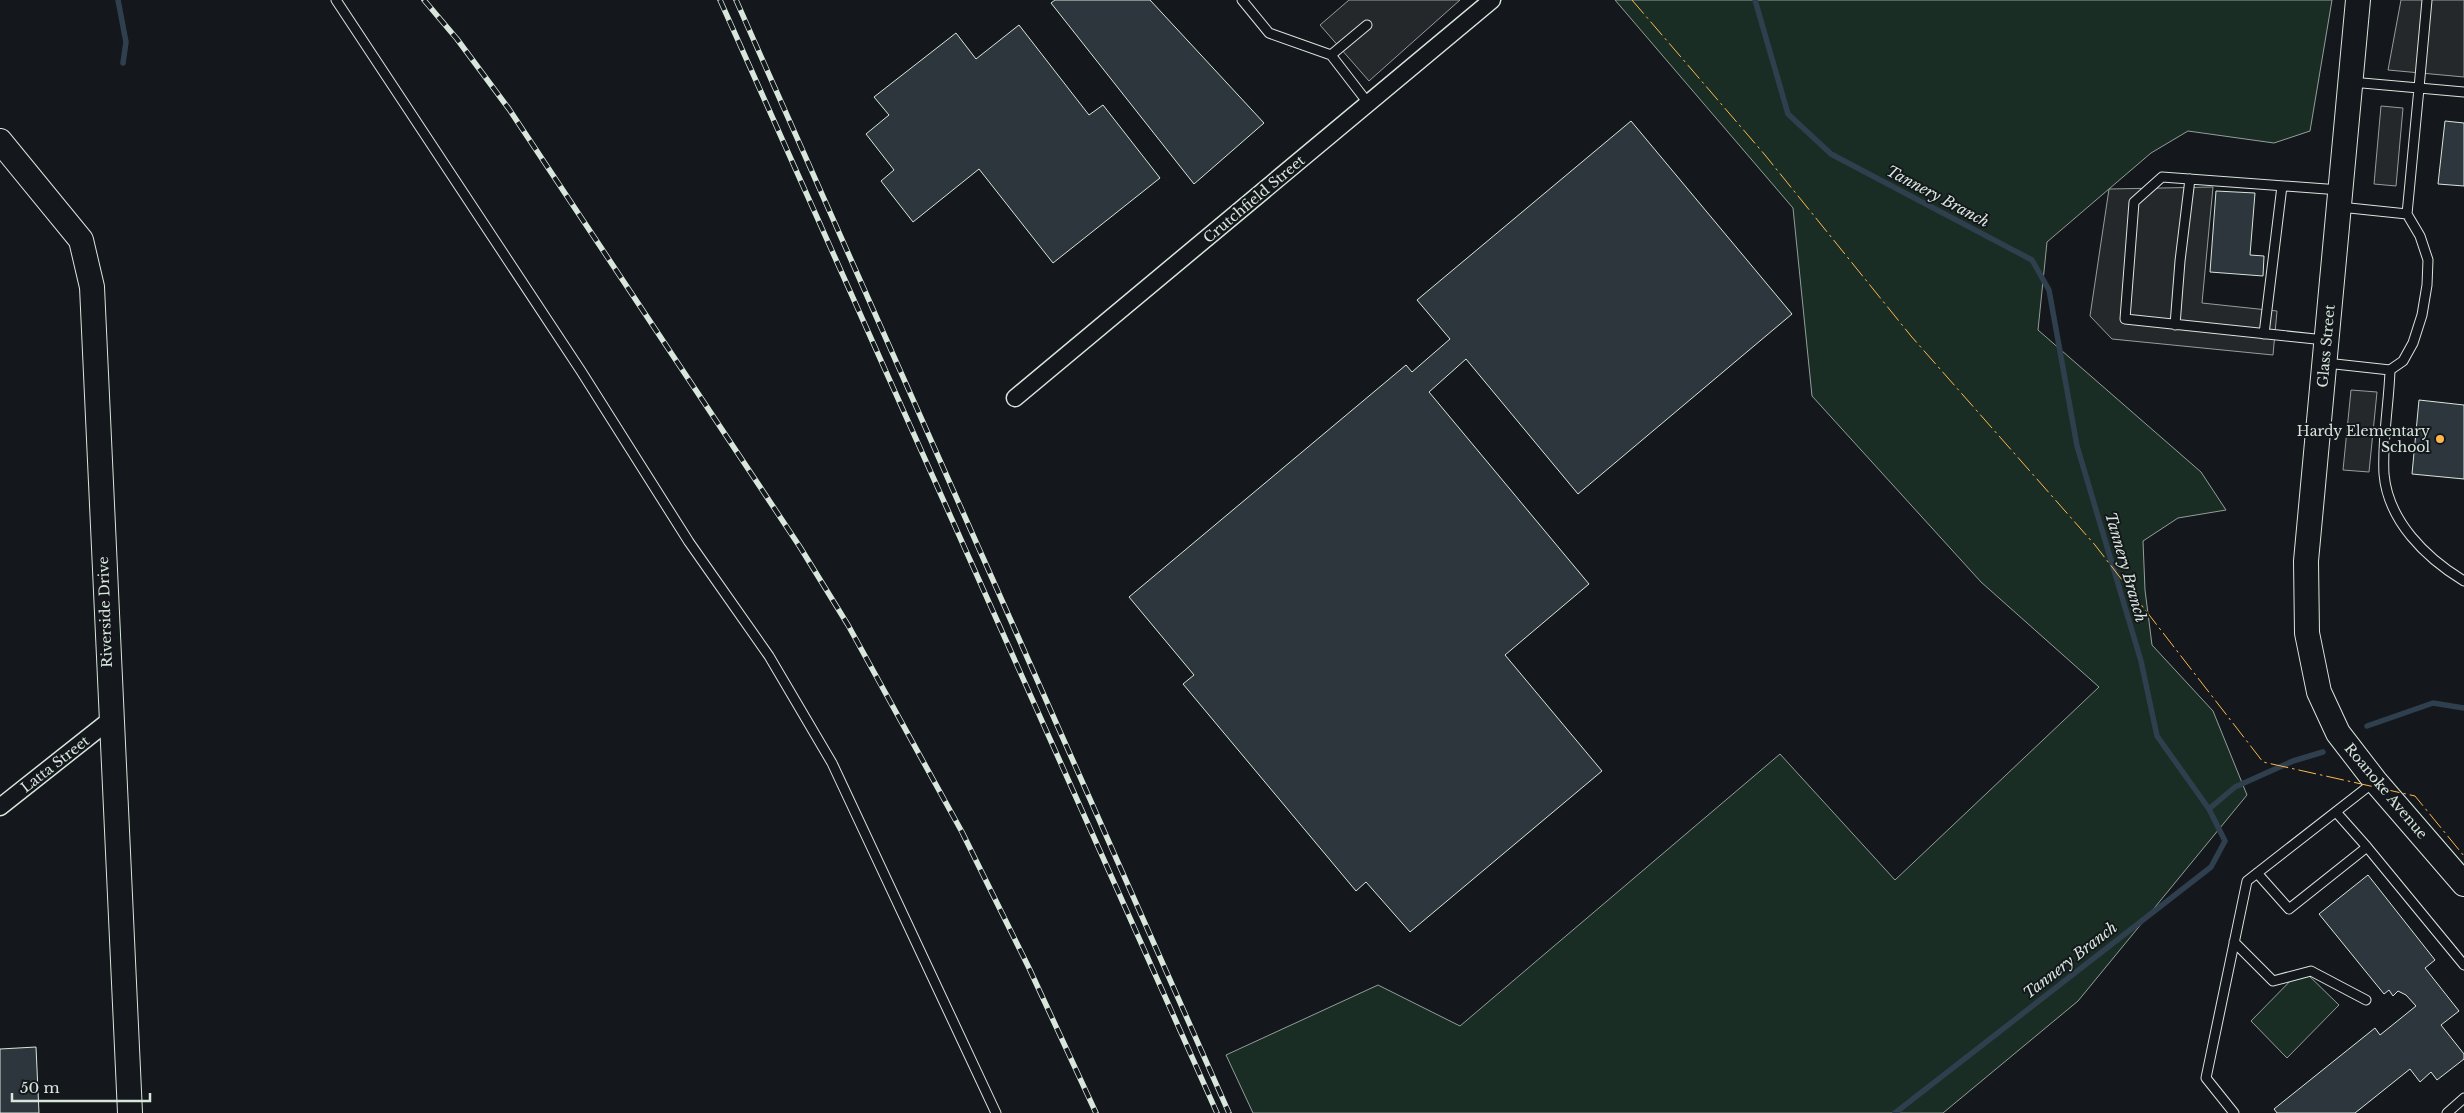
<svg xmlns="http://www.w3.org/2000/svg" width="2464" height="1113" font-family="'Libre Baskerville',serif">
  <rect width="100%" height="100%" fill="#14181c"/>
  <!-- green -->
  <path fill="#1a2d24" stroke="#939e99" d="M 1615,0 L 2332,0 L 2310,131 L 2274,143 L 2188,131 L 2151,153 L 2047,242 L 2038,330 L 2201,472 L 2226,510 L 2178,518 L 2143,541 L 2145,590 L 2152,645 L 2213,711 L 2247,795 L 2078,1001 L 1943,1113 L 1253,1113 L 1226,1055 L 1378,985 L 1460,1026 L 1780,754 L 1895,880 L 2099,687 L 1981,582 L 1812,396 L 1793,208 Z
    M 2302,969 L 2339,1005 L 2287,1058 L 2251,1021 Z"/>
  <!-- parking -->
  <path fill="#24282b" stroke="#939e99" d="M 1349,0 L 1460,0 L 1369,81 L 1320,25 Z
    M 2401,0 L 2464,0 L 2464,77 L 2388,70 Z
    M 2381,106 L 2403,108 L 2396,186 L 2374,184 Z
    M 2213,187 L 2202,303 L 2277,311 L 2273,355 L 2112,339 L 2090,316 L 2109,189 Z
    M 2351,390 L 2377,392 L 2369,472 L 2343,470 Z"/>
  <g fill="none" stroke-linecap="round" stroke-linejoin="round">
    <!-- stream -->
    <path stroke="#2f3f4d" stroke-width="5.5" d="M 118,0 L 126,42 L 123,63
      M 1755,0 L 1788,114 L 1831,154 L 2032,260 L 2049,290 L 2077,446 L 2141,661 L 2157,736 L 2209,809 L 2225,841 L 2211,867 L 1895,1113
      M 2367,726 L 2433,703 L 2464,708
      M 2209,809 L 2235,787 L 2293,761 L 2323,752"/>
  </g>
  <!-- building -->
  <path fill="#2c363c" stroke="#d8e6dc" d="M 1055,0 L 1150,0 L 1264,123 L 1194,184 L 1051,3 Z
    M 1019,25 L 1089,115 L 1103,105 L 1160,178 L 1053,263 L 979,169 L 913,222 L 881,181 L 894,170 L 866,134 L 889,115 L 874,97 L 956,33 L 976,59 Z
    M 1631,121 L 1792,314 L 1578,494 L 1466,359 L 1429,392 L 1589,584 L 1505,655 L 1602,771 L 1410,932 L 1366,882 L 1356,891 L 1183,684 L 1194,675 L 1129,597 L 1406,365 L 1412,372 L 1450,339 L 1417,300 Z
    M 2445,121 L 2464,123 L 2464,186 L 2438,184 Z
    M 2216,191 L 2255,193 L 2250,255 L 2264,256 L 2263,276 L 2210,272 Z
    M 2419,400 L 2464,405 L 2464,479 L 2412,474 Z
    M 2368,875 L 2435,960 L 2425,968 L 2459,1011 L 2441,1025 L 2464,1054 L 2464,1059 L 2437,1080 L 2431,1072 L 2420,1082 L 2410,1069 L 2355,1113 L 2277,1113 L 2274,1109 L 2375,1028 L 2380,1035 L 2416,1006 L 2406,995 L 2398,991 L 2393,996 L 2389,990 L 2384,994 L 2319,914 Z
    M 36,1047 L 39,1113 L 0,1113 L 0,1049 Z"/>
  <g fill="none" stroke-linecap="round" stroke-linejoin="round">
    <defs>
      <path id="lane" d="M 336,0 L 581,371 L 689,542 L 769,656 L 832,763 L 996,1113
        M 1242,0 L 1269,33 L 1331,55
        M 1367,25 L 1331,55 L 1368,103
        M 2351,82 L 2419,88 L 2427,0
        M 2464,92 L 2419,88 L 2407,214 L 2420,236 L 2428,260 L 2427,285 L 2422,315 L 2413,343 L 2403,361 L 2390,370 C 2389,404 2382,439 2384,474 C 2388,521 2426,558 2464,581
        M 2340,207 L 2407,214
        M 2175,325 L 2180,261 L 2190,179
        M 2264,334 L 2282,186
        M 2325,340 L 2125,319 L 2134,202 L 2162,177 L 2340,190
        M 2326,363 L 2390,370
        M 2367,847 L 2464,965
        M 2257,873 L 2289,909 L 2367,847 L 2336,812
        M 2234,942 L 2273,981 L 2311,971 L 2366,1000
        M 2234,1113 L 2206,1078 L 2247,881 L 2374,782
        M 2447,1113 L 2464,1098"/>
      <path id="street" d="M 1015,398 L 1492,0
        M 0,807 L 110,720"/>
      <path id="secondary" d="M 2358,0 L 2306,561 L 2307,633 L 2319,692 L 2338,733 L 2375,781 L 2464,884
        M 0,141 L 81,240 L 92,287 L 130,1113"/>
    </defs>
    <!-- lane casing -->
    <use href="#lane" stroke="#d8e6dc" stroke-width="11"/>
    <!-- street casing -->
    <use href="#street" stroke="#d8e6dc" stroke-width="19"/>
    <!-- secondary casing -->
    <use href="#secondary" stroke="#d8e6dc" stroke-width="26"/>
    <!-- lane -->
    <use href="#lane" stroke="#14181c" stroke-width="9"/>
    <!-- street -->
    <use href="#street" stroke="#14181c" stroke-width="16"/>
    <!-- secondary -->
    <use href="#secondary" stroke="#14181c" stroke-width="24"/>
    <defs>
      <path id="rail" d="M 424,0 L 457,39 L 509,109 L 800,547 L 848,625 L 962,832 L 1029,968 L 1096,1113
        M 720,0 L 1217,1113
        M 736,0 L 1229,1113"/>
    </defs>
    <!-- rail casing -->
    <use href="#rail" stroke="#d8e6dc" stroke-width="5.5"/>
    <!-- rail -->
    <use href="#rail" stroke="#14181c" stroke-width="4" stroke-dasharray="11" stroke-linecap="butt"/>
    <!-- power -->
    <path stroke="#ffb74d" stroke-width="1" stroke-dasharray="18 4 2.5 4" stroke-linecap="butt" d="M 1632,0 L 1765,155 L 1911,336 L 2095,545 L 2263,762 L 2415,796 L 2464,856"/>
  </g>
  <!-- markers -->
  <circle fill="#ffb74d" stroke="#14181c" stroke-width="2" cx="2440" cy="439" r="5"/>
  <g text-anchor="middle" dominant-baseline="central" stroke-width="4" stroke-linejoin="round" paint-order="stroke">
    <!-- street labels -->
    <g font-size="14" fill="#d8e6dc" stroke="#14181c">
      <text transform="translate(1254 199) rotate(-40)">Crutchfield Street</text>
      <text transform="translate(2326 346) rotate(-85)">Glass Street</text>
      <text transform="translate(105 612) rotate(-92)">Riverside Drive</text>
      <text transform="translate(55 764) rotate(-38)">Latta Street</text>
      <text transform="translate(2386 791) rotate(50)">Roanoke Avenue</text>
    </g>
    <!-- poi labels -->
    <g font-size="14" fill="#d8e6dc" stroke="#14181c" text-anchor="end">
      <text x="2430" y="431">Hardy Elementary<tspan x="2430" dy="16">School</tspan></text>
    </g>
    <!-- water labels -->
    <g font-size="15" font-style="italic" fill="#d8e6dc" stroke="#14181c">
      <text transform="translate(1938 196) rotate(28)">Tannery Branch</text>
      <text transform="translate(2126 567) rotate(74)">Tannery Branch</text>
      <text transform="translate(2070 960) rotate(-38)">Tannery Branch</text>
    </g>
  </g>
  <!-- scale -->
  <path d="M12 1093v8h138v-8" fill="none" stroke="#d8e6dc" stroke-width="2.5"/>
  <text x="20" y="1093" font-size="15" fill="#d8e6dc" stroke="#14181c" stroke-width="4" paint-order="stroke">50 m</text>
</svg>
